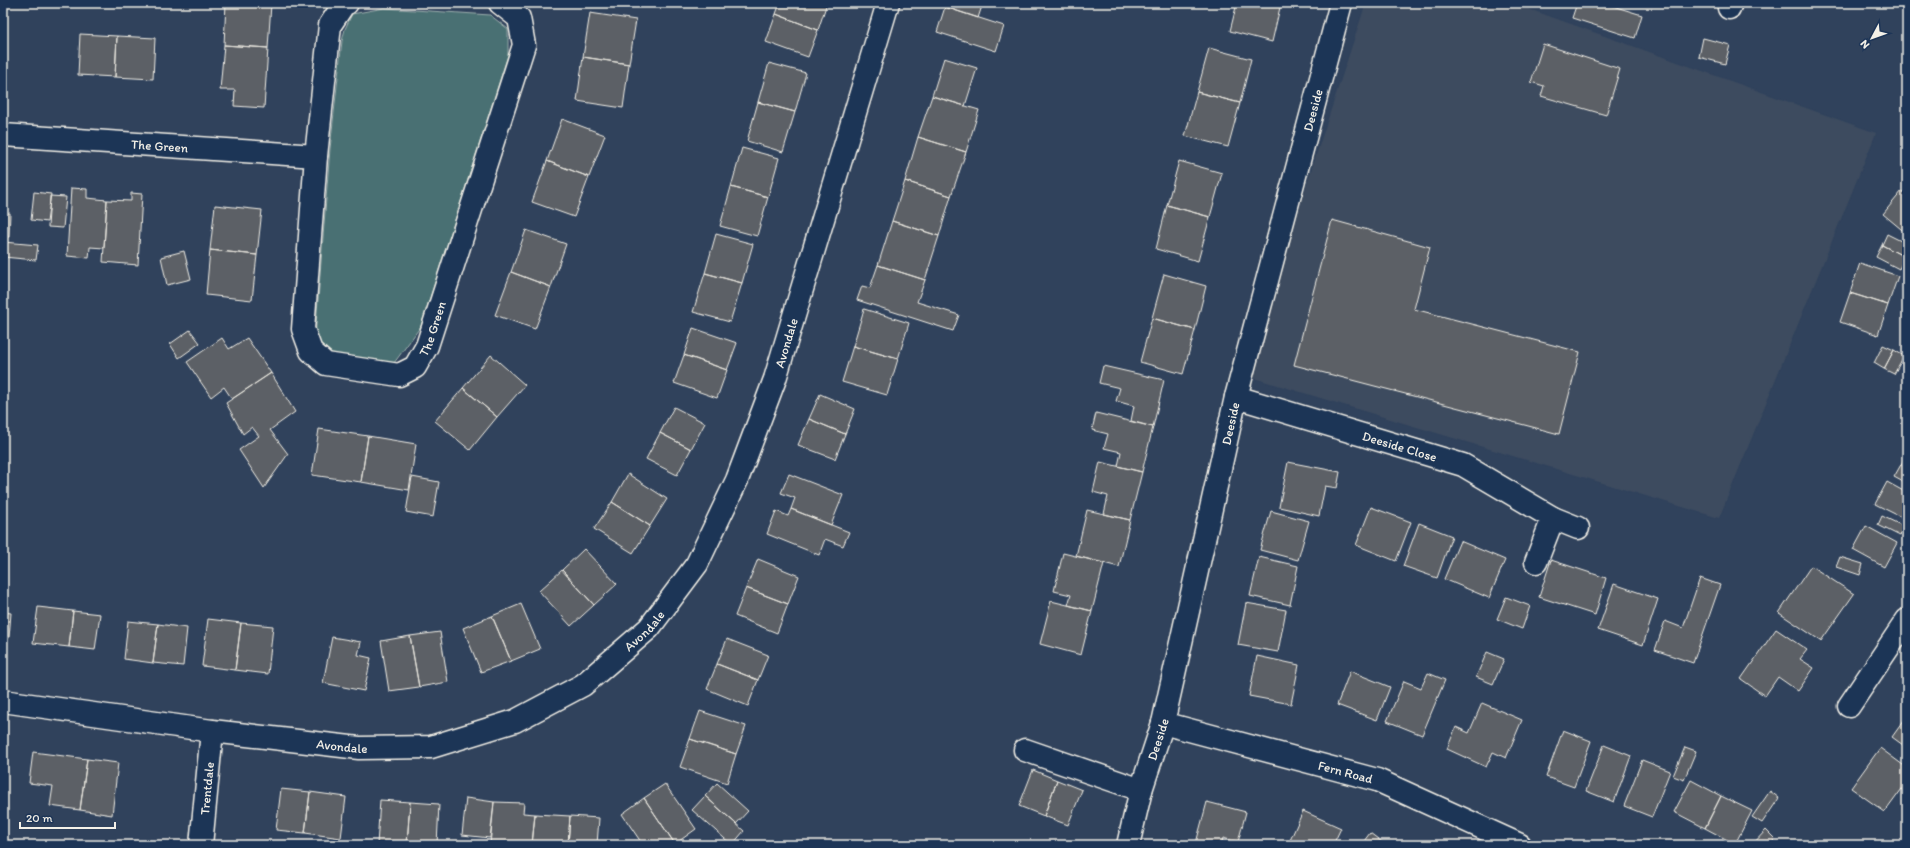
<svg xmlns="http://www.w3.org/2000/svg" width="1910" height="848" font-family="Itim,sans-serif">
  <rect width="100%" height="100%" fill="#30425c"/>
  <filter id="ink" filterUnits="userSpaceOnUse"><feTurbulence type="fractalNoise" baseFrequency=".025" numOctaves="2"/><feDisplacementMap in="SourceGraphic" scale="8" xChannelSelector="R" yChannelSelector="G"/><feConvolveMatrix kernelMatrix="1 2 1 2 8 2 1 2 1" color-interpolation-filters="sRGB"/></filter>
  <g filter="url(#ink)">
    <!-- built -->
    <path fill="#3d4b5f" d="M 1366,3 L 1512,3 L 1876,133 L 1719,518 L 1244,375 Z"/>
    <!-- green -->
    <path fill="#496f73" stroke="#9eb0ae" d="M 384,8 L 490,15 L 508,29 L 508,55 L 421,326 L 394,363 L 342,356 L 326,351 L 315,338 L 330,149 L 342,41 L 345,29 L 352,14 Z"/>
    <!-- building -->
    <path fill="#5c6066" stroke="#f4f1e8" d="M 226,3 L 271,4 L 268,48 L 224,45 Z
      M 780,3 L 827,3 L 818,30 L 776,14 Z
      M 946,3 L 983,3 L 978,18 L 945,7 Z
      M 1237,3 L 1281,3 L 1272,42 L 1230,31 Z
      M 1577,3 L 1603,3 L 1642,15 L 1635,38 L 1572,18 Z
      M 945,7 L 1004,26 L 996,51 L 937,32 Z
      M 590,13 L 636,20 L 629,64 L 583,57 Z
      M 776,14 L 818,30 L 808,57 L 766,42 Z
      M 80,34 L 117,36 L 115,77 L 78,75 Z
      M 117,36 L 155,38 L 153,79 L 115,77 Z
      M 1703,38 L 1730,45 L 1725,64 L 1699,57 Z
      M 1543,44 L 1620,69 L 1606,115 L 1541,96 L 1544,86 L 1531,82 Z
      M 224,45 L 268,48 L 264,108 L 234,106 L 235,90 L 220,90 Z
      M 1209,48 L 1251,59 L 1240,103 L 1197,92 Z
      M 583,57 L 629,64 L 623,108 L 577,101 Z
      M 944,58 L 977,68 L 965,106 L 932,96 Z
      M 769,63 L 806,73 L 795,112 L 758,102 Z
      M 1197,92 L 1240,103 L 1228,147 L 1185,136 Z
      M 932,96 L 979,110 L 966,152 L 918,137 Z
      M 758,102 L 795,112 L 783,152 L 747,141 Z
      M 562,119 L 605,135 L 589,177 L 547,161 Z
      M 918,137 L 966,152 L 951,196 L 905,181 Z
      M 742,148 L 779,158 L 768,197 L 731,187 Z
      M 547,161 L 589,177 L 574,217 L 532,202 Z
      M 1179,161 L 1222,173 L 1210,217 L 1167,205 Z
      M 905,181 L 951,196 L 939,236 L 892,221 Z
      M 731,187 L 768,197 L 757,236 L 720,226 Z
      M 71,188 L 87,189 L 87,198 L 107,200 L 104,248 L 90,247 L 89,258 L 67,256 Z
      M 1902,191 L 1907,196 L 1907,234 L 1883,214 Z
      M 34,192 L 51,194 L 47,222 L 31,220 Z
      M 131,193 L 142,194 L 138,265 L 103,262 L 107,200 L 131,201 Z
      M 50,196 L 66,197 L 63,228 L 48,227 Z
      M 215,205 L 262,210 L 257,255 L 210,250 Z
      M 1167,205 L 1210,217 L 1198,261 L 1156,249 Z
      M 3,213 L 10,213 L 9,237 L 3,237 Z
      M 1332,220 L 1430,247 L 1414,309 L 1580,352 L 1559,434 L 1294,365 Z
      M 892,221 L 939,236 L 925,280 L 878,265 Z
      M 526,230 L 566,244 L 551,287 L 511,272 Z
      M 716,234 L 753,244 L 742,283 L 705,273 Z
      M 1887,234 L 1907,244 L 1907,252 L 1905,257 L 1882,245 Z
      M 3,242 L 38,245 L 36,260 L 3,257 Z
      M 1882,245 L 1905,257 L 1899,269 L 1876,257 Z
      M 210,250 L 257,255 L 252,300 L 206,295 Z
      M 184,251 L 191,279 L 167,285 L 161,257 Z
      M 1860,263 L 1898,276 L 1888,305 L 1850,293 Z
      M 878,265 L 925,280 L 917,302 L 959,315 L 953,331 L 857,300 L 862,286 L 870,288 Z
      M 511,272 L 551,287 L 535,329 L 495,315 Z
      M 705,273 L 742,283 L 730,322 L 693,312 Z
      M 1164,274 L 1206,286 L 1195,330 L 1152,318 Z
      M 1850,293 L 1888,305 L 1878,335 L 1840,322 Z
      M 864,309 L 909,323 L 898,359 L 853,346 Z
      M 1152,318 L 1195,330 L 1183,374 L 1140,362 Z
      M 693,328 L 737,343 L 727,370 L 684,355 Z
      M 190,330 L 200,343 L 179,358 L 170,344 Z
      M 222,338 L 229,349 L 247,338 L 271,373 L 232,399 L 224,387 L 211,397 L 187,362 Z
      M 1883,345 L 1894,350 L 1884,369 L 1874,363 Z
      M 853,346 L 898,359 L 887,395 L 842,382 Z
      M 1894,350 L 1904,356 L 1894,374 L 1884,369 Z
      M 491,355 L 525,385 L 497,417 L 463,388 Z
      M 684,355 L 727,370 L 717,398 L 674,383 Z
      M 1103,366 L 1164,380 L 1153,427 L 1131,421 L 1134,406 L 1116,401 L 1120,388 L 1099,383 Z
      M 271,373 L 295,412 L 270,430 L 288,454 L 264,488 L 239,450 L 259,436 L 252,427 L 243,434 L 226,403 Z
      M 463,388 L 497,417 L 470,450 L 435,421 Z
      M 820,394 L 855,409 L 845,434 L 809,419 Z
      M 674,407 L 705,423 L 691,449 L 660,433 Z
      M 1096,413 L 1153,427 L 1142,472 L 1118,466 L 1121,452 L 1104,448 L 1108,434 L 1092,430 Z
      M 809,419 L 845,434 L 835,459 L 798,445 Z
      M 319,429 L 368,436 L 361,482 L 312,475 Z
      M 660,433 L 691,449 L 677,475 L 646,459 Z
      M 368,436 L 416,444 L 409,490 L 361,482 Z
      M 1907,454 L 1907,484 L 1894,477 Z
      M 1100,462 L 1142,472 L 1130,520 L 1104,514 L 1108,496 L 1093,492 Z
      M 1288,462 L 1340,472 L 1337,488 L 1325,486 L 1319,516 L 1279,507 Z
      M 628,474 L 667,499 L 650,526 L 612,502 Z
      M 789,474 L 843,495 L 831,525 L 791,509 L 795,498 L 781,493 Z
      M 412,477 L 439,482 L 433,517 L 406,512 Z
      M 1887,482 L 1907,493 L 1907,520 L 1875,504 Z
      M 612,502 L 650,526 L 633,553 L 594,529 Z
      M 1371,507 L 1411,522 L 1396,561 L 1356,545 Z
      M 791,509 L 849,532 L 843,546 L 825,539 L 819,555 L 767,534 L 776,511 L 788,516 Z
      M 1087,510 L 1130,520 L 1119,567 L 1076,556 Z
      M 1271,511 L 1309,521 L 1298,560 L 1260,550 Z
      M 1882,516 L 1905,527 L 1900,536 L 1878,525 Z
      M 1419,523 L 1452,536 L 1437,578 L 1403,566 Z
      M 1866,526 L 1897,543 L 1884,567 L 1853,550 Z
      M 1460,541 L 1505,560 L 1489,598 L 1444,579 Z
      M 584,549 L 617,584 L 594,605 L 562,570 Z
      M 1063,553 L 1104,563 L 1092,611 L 1068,605 L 1071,595 L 1054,591 Z
      M 1259,557 L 1298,566 L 1290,605 L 1250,596 Z
      M 1840,557 L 1863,564 L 1860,575 L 1836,567 Z
      M 758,559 L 799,576 L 788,604 L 746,588 Z
      M 1551,560 L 1606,578 L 1595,615 L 1539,597 Z
      M 1811,566 L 1854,594 L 1821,641 L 1779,613 Z
      M 562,570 L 594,605 L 571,626 L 539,591 Z
      M 1700,578 L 1720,585 L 1693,663 L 1655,650 L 1665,621 L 1683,628 Z
      M 1614,584 L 1658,599 L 1643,645 L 1598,630 Z
      M 746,588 L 788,604 L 777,633 L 735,616 Z
      M 1506,597 L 1530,606 L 1522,629 L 1497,619 Z
      M 1051,601 L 1092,611 L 1081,655 L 1040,644 Z
      M 1246,603 L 1286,610 L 1278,652 L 1238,645 Z
      M 521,604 L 540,649 L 511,661 L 492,616 Z
      M 38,607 L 73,611 L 69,647 L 33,643 Z
      M 73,611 L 100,614 L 95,650 L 69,647 Z
      M 3,612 L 11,613 L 9,638 L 3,638 Z
      M 492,616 L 511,661 L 481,672 L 463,628 Z
      M 208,619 L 241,623 L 235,670 L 202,666 Z
      M 128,621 L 158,624 L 153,663 L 124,659 Z
      M 241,623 L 273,626 L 268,674 L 235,670 Z
      M 158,624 L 187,628 L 183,666 L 153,663 Z
      M 1776,629 L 1807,650 L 1800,659 L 1814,668 L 1798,691 L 1778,677 L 1765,696 L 1741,679 Z
      M 440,632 L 448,682 L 419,687 L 410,636 Z
      M 410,636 L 419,687 L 389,691 L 381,641 Z
      M 332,637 L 361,642 L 358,655 L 371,658 L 364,691 L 323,683 Z
      M 727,639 L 768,655 L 758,680 L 717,664 Z
      M 1487,652 L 1504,659 L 1493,684 L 1476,677 Z
      M 1257,656 L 1299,665 L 1291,704 L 1249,696 Z
      M 717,664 L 758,680 L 748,706 L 707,689 Z
      M 1350,671 L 1390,687 L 1377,720 L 1337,705 Z
      M 1428,673 L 1445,680 L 1422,735 L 1387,721 L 1404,681 L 1421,688 Z
      M 1482,703 L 1522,720 L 1506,758 L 1493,752 L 1486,767 L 1447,749 L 1456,727 L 1469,733 Z
      M 700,711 L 746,726 L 736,754 L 690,739 Z
      M 1907,716 L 1907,748 L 1892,737 Z
      M 1563,730 L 1591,741 L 1574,787 L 1546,777 Z
      M 690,739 L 736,754 L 727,783 L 680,767 Z
      M 1604,745 L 1631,756 L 1614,802 L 1586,791 Z
      M 1685,747 L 1696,751 L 1684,780 L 1673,776 Z
      M 1880,748 L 1907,768 L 1907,782 L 1885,812 L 1851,788 Z
      M 33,752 L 87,759 L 80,810 L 50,806 L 53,786 L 29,783 Z
      M 87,759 L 118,763 L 112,815 L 80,810 Z
      M 1642,760 L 1670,771 L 1652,817 L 1624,806 Z
      M 1033,770 L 1057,780 L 1044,816 L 1019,806 Z
      M 1057,780 L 1082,790 L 1068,825 L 1044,816 Z
      M 1691,780 L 1721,796 L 1705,828 L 1674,812 Z
      M 717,783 L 748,811 L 736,824 L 705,796 Z
      M 665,784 L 696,829 L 675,844 L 644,798 Z
      M 281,789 L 310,792 L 305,833 L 276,830 Z
      M 1770,791 L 1779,798 L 1762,823 L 1752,817 Z
      M 310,792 L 346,797 L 341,838 L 305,833 Z
      M 705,796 L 744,831 L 732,845 L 692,810 Z
      M 1721,796 L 1752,811 L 1735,844 L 1705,828 Z
      M 466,798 L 494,802 L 490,838 L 462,835 Z
      M 644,798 L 675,844 L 673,845 L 643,845 L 622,814 Z
      M 380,800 L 410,802 L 407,845 L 377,845 Z
      M 410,802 L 439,804 L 437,845 L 407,845 Z
      M 494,802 L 524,803 L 523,813 L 535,814 L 532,845 L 490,845 Z
      M 1207,802 L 1246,812 L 1238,842 L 1223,838 L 1221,845 L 1196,843 Z
      M 1303,811 L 1341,828 L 1333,845 L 1288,845 Z
      M 535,814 L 570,816 L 568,845 L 532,845 Z
      M 570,816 L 599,818 L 597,845 L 568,845 Z
      M 1766,830 L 1775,839 L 1769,845 L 1752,845 Z
      M 1370,833 L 1386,845 L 1361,845 Z"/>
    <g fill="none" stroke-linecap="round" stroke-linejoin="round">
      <defs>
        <g id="minor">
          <path id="s1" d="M 347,3 L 344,4 L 330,25 L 316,156 L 303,329 L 311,351 L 326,364 L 399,375 L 415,367 L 427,346 L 524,45 L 519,18 L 500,3"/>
          <path d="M 1729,8 L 1731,3"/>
          <path id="s2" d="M 3,135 L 316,156"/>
          <path id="s3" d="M 1236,397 L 1463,465 L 1553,518 L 1536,562"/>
          <path d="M 1553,518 L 1578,528"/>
          <path id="s4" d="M 3,701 L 212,731 L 359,748 L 431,747 L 515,721 L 583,685 L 649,628 L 697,564 L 737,480 L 775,379 L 888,3"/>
          <path d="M 1849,706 L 1907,620"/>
          <path id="s5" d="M 1163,723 L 1377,780 L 1520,845"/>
          <path d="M 1025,750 L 1141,790"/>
          <path id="s6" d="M 201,845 L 212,731"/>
          <path id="s7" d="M 1128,845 L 1141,790 L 1163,723 L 1236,397 L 1341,3"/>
        </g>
      </defs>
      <!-- minor casing -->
      <use href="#minor" stroke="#f4f1e8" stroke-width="25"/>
      <!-- minor -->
      <use href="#minor" stroke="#1d3557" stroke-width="22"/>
    </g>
  </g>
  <g text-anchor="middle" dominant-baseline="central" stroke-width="3" stroke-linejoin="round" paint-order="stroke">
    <!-- street labels -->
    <g font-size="13" fill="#f4f1e8" stroke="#1d3557">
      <text stroke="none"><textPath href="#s7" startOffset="758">Deeside</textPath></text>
      <text stroke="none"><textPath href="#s2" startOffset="157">The Green</textPath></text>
      <text stroke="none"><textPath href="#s1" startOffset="511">The Green</textPath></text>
      <text stroke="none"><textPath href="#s4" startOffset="1002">Avondale</textPath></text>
      <text stroke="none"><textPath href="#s7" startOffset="434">Deeside</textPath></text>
      <text stroke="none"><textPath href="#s3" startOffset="171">Deeside Close</textPath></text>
      <text stroke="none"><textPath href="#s4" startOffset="678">Avondale</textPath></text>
      <text stroke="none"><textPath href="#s7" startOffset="110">Deeside</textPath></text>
      <text stroke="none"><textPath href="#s4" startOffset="342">Avondale</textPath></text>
      <text stroke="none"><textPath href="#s5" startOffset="189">Fern Road</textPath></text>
      <text stroke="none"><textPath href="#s6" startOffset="57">Trentdale</textPath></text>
    </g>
  </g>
  <!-- margin -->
  <rect width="1910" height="848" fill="none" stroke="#1d3557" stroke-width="16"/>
  <rect x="8" y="8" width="1894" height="832" fill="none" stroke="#f4f1e8" stroke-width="1.5" filter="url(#ink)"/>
  <!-- north arrow -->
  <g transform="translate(1872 38) rotate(229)" stroke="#1d3557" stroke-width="3" paint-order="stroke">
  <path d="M0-3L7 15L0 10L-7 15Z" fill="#f4f1e8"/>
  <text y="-6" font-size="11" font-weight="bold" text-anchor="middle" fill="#f4f1e8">N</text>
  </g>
  <!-- scale -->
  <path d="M20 822v6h95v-6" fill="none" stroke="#f4f1e8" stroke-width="2"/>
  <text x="26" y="822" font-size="12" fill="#f4f1e8" stroke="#1d3557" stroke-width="3" paint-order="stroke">20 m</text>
</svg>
